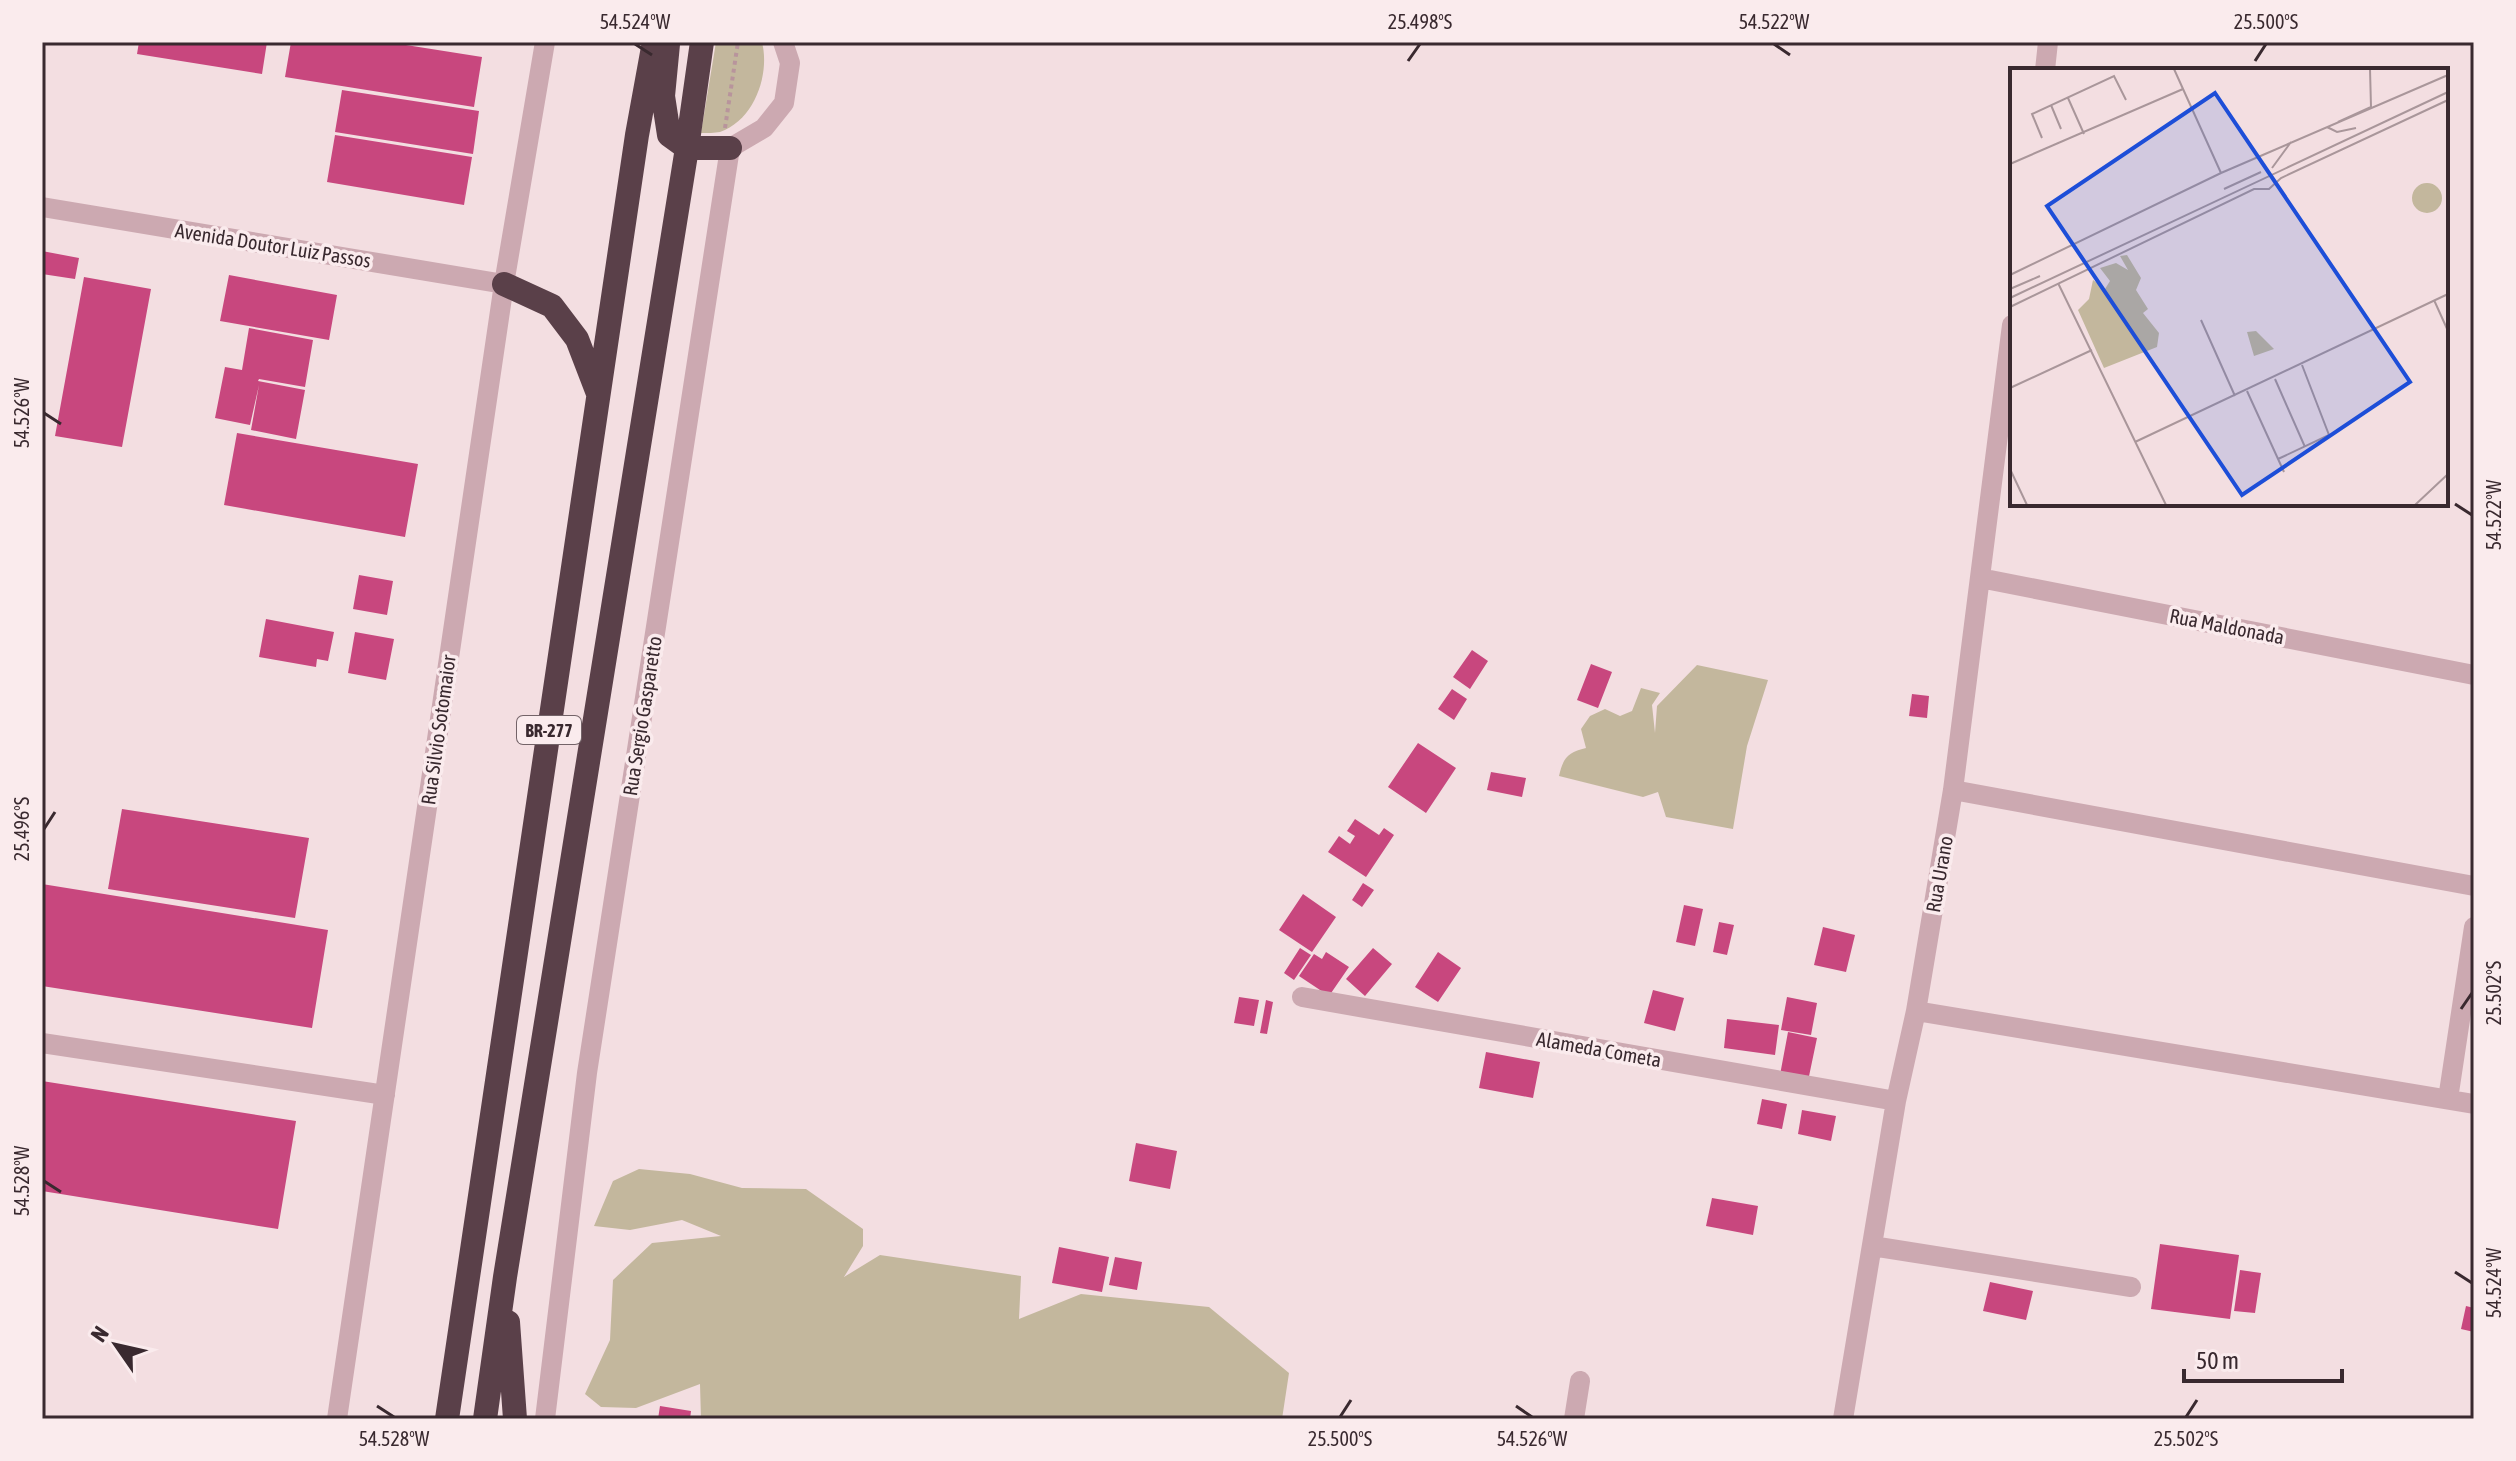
<svg xmlns="http://www.w3.org/2000/svg" width="2516" height="1461" font-family="'Asap Condensed',sans-serif">
  <rect width="100%" height="100%" fill="#f3dee1"/>
  <!-- green -->
  <path fill="#c3b79d" d="M 716,42 L 762,42 C 770,74 755,120 720,132 C 715,133 707,133 701,133 Z
    M 1697,665 L 1768,680 L 1747,746 L 1733,829 L 1666,817 L 1658,792 L 1643,797 L 1559,776 C 1563,758 1568,752 1586,748 L 1581,729 L 1590,716 L 1605,709 L 1620,716 L 1632,711 L 1641,688 L 1660,693 L 1652,705 L 1655,733 L 1657,706 Z
    M 639,1169 L 690,1174 L 742,1188 L 806,1189 L 863,1229 L 863,1246 L 844,1277 L 880,1255 L 1021,1276 L 1019,1319 L 1081,1294 L 1209,1307 L 1289,1373 L 1282,1419 L 701,1419 L 700,1384 L 636,1408 L 601,1407 L 585,1394 L 610,1340 L 613,1280 L 652,1243 L 721,1236 L 682,1220 L 630,1230 L 594,1226 L 613,1181 Z"/>
  <!-- building -->
  <path fill="#c8477e" d="M 139,42 L 267,42 L 262,74 L 137,54 Z
    M 291,42 L 387,42 L 482,57 L 474,107 L 285,77 Z
    M 342,90 L 479,111 L 473,154 L 335,132 Z
    M 335,135 L 472,157 L 464,205 L 327,182 Z
    M 42,251 L 79,258 L 75,279 L 42,274 Z
    M 229,275 L 337,295 L 329,340 L 220,321 Z
    M 84,277 L 151,289 L 122,447 L 55,436 Z
    M 249,328 L 313,340 L 305,387 L 259,379 L 258,381 L 305,390 L 296,439 L 251,430 L 259,385 L 250,425 L 215,418 L 225,367 L 242,370 Z
    M 237,433 L 418,464 L 405,537 L 224,505 Z
    M 359,575 L 393,581 L 387,615 L 353,609 Z
    M 266,619 L 334,632 L 328,661 L 317,659 L 316,667 L 259,657 Z
    M 355,632 L 394,639 L 386,680 L 348,673 Z
    M 1472,650 L 1488,661 L 1470,689 L 1453,677 Z
    M 1591,664 L 1612,672 L 1598,708 L 1577,700 Z
    M 1452,689 L 1467,699 L 1454,720 L 1438,709 Z
    M 1912,694 L 1929,696 L 1927,718 L 1909,716 Z
    M 1418,743 L 1456,768 L 1426,813 L 1388,787 Z
    M 1491,772 L 1526,778 L 1522,797 L 1487,790 Z
    M 122,809 L 309,838 L 295,918 L 108,889 Z
    M 1355,819 L 1379,835 L 1384,828 L 1394,835 L 1366,877 L 1328,852 L 1339,836 L 1350,844 L 1355,836 L 1347,831 Z
    M 1363,883 L 1374,890 L 1362,907 L 1352,900 Z
    M 42,884 L 328,930 L 312,1028 L 42,986 Z
    M 1303,894 L 1336,917 L 1312,952 L 1279,930 Z
    M 1684,905 L 1703,909 L 1695,946 L 1676,942 Z
    M 1719,922 L 1734,925 L 1727,955 L 1713,952 Z
    M 1823,927 L 1855,935 L 1846,972 L 1814,965 Z
    M 1300,948 L 1311,955 L 1294,980 L 1284,973 Z
    M 1373,948 L 1392,964 L 1365,996 L 1346,979 Z
    M 1326,952 L 1349,967 L 1329,996 L 1299,976 L 1314,954 L 1322,959 Z
    M 1438,952 L 1461,968 L 1438,1002 L 1415,987 Z
    M 1653,990 L 1684,998 L 1675,1031 L 1644,1023 Z
    M 1239,997 L 1259,1000 L 1254,1026 L 1234,1023 Z
    M 1787,997 L 1817,1003 L 1811,1035 L 1781,1030 Z
    M 1266,1000 L 1273,1002 L 1267,1034 L 1260,1033 Z
    M 1727,1019 L 1779,1025 L 1775,1055 L 1724,1048 Z
    M 1788,1032 L 1817,1038 L 1808,1081 L 1780,1075 Z
    M 1486,1052 L 1540,1062 L 1533,1098 L 1479,1088 Z
    M 42,1081 L 296,1121 L 278,1229 L 42,1191 Z
    M 1762,1099 L 1787,1104 L 1782,1129 L 1757,1124 Z
    M 1802,1110 L 1836,1116 L 1831,1141 L 1798,1134 Z
    M 1136,1143 L 1177,1151 L 1170,1189 L 1129,1181 Z
    M 1712,1198 L 1758,1206 L 1753,1235 L 1706,1226 Z
    M 2160,1244 L 2239,1255 L 2230,1319 L 2151,1309 Z
    M 1059,1247 L 1109,1257 L 1102,1292 L 1052,1283 Z
    M 1115,1257 L 1142,1262 L 1137,1290 L 1109,1285 Z
    M 2240,1270 L 2261,1273 L 2255,1313 L 2234,1311 Z
    M 1990,1282 L 2033,1291 L 2026,1320 L 1983,1311 Z
    M 2466,1306 L 2474,1308 L 2474,1332 L 2461,1329 Z
    M 660,1406 L 691,1411 L 690,1419 L 658,1419 Z"/>
  <g fill="none" stroke-linecap="round" stroke-linejoin="round">
    <!-- path -->
    <path stroke="#b8949c" stroke-width="4" stroke-dasharray="4 4" stroke-linecap="butt" d="M 725,128 L 738,42"/>
    <!-- minor -->
    <path stroke="#cca9b1" stroke-width="20" d="M 2045,70 L 2048,42
      M 42,207 L 504,284
      M 1980,578 L 2474,675
      M 1953,790 L 2474,886
      M 1302,997 L 1896,1101
      M 1916,1011 L 2474,1104
      M 42,1043 L 385,1095
      M 2448,1099 L 2474,927
      M 1872,1246 L 2131,1287
      M 337,1419 L 504,284 L 545,42
      M 545,1419 L 587,1073 L 730,148 L 764,128 L 784,103 L 790,63 L 783,42
      M 1574,1419 L 1580,1381
      M 1843,1419 L 1896,1101 L 1916,1011 L 1953,790 L 2012,325"/>
    <!-- highway -->
    <path stroke="#5a4049" stroke-width="24" d="M 668,44 L 663,96 L 669,135 L 687,148 L 730,148
      M 504,284 L 552,306 L 577,339 L 597,391
      M 508,1322 L 515,1419
      M 447,1419 L 637,135 L 654,42
      M 485,1419 L 505,1277 L 687,148 L 702,42"/>
  </g>
  <!-- ticks -->
  <path fill="none" stroke="#39292f" stroke-width="3" d="M 635,44 L 652,55M 1774,44 L 1790,55M 1408,61 L 1420,44M 2255,61 L 2266,44M 44,413 L 61,424M 2455,504 L 2472,515M 44,829 L 55,812M 2461,1009 L 2472,993M 44,1181 L 61,1192M 2455,1272 L 2472,1283M 377,1406 L 394,1417M 1516,1406 L 1532,1417M 1340,1417 L 1351,1400M 2186,1417 L 2197,1400"/>
  <g text-anchor="middle" dominant-baseline="central" stroke-width="7" stroke-linejoin="round" paint-order="stroke">
    <!-- shield labels -->
    <rect fill="#faebed" stroke="#736368" stroke-width="2" x="517" y="716" width="64" height="28" rx="6"/>
    <g font-size="18" font-weight="bold" fill="#39292f">
      <text x="549" y="730">BR-277</text>
    </g>
    <!-- street labels -->
    <g font-size="20" fill="#39292f" stroke="#faebed">
      <text transform="translate(273 245) rotate(9)">Avenida Doutor Luiz Passos</text>
      <text transform="translate(2227 626) rotate(11)">Rua Maldonada</text>
      <text transform="translate(642 716) rotate(-81)">Rua Sergio Gasparetto</text>
      <text transform="translate(438 730) rotate(-82)">Rua Silvio Sotomaior</text>
      <text transform="translate(1939 874) rotate(-80)">Rua Urano</text>
      <text transform="translate(1599 1049) rotate(10)">Alameda Cometa</text>
    </g>
  </g>
  <!-- overview -->
  <g transform="translate(2010 68)">
    <rect width="438" height="438" fill="#f3dee1"/>
    <path d="M402 130a15 15 0 1 1 30 0a15 15 0 1 1-30 0ZM 117,187 L 131,210 L 126,222 L 138,241 L 133,245 L 149,265 L 147,279 L 94,300 L 68,242 L 79,231 L 83,212 L 95,221 L 100,213 L 90,200 L 106,195 L 118,202 L 110,188 ZM 246,263 L 264,281 L 244,288 L 237,264 Z" fill="#c3b79d"/>
    <path fill="none" stroke="#a9969a" stroke-width="2" d="M 164,1 L 211,105M 360,1 L 361,39M 58,30 L 74,66M 41,37 L 51,61M 328,54 L 361,39M 317,59 L 327,64 L 346,60M 32,70 L 22,46 L 104,8 L 116,32M 0,96 L 173,21M 262,100 L 281,74M 214,121 L 251,104M 0,207 L 211,105 L 438,7M 48,215 L 156,437M 0,221 L 30,208M 0,230 L 438,24M 424,232 L 438,263M 0,239 L 244,121 L 259,121 L 271,110 L 438,32M 191,252 L 225,328M 265,311 L 295,379M 0,320 L 82,282M 237,323 L 274,404M 125,374 L 438,226M 268,391 L 319,367 L 292,297M 0,401 L 17,437M 405,437 L 438,406"/>
    <path fill="#1d4ed8" fill-opacity="0.15" stroke="#1d4ed8" stroke-width="4" d="M 205,25 L 400,314 L 232,427 L 37,138 Z"/>
    <rect width="438" height="438" fill="none" stroke="#39292f" stroke-width="4"/>
  </g>
  <!-- border -->
  <rect width="2516" height="1461" fill="none" stroke="#faebed" stroke-width="88"/>
  <!-- north arrow -->
  <g transform="translate(116 1345) rotate(304)" stroke="#faebed" stroke-width="6" paint-order="stroke">
  <path d="M0-6L14 30L0 20L-14 30Z" fill="#39292f"/>
  <text y="-12" font-size="22" font-weight="bold" text-anchor="middle" fill="#39292f">N</text>
  </g>
  <!-- scale -->
  <path d="M2184 1369v12h158v-12" fill="none" stroke="#39292f" stroke-width="4"/>
  <text x="2196" y="1369" font-size="24" fill="#39292f" stroke="#faebed" stroke-width="6" paint-order="stroke">50 m</text>
  <rect x="44" y="44" width="2428" height="1373" fill="none" stroke="#39292f" stroke-width="3"/>
  <g font-size="20" text-anchor="middle" fill="#39292f">
    <text x="635" y="29">54.524°W</text>
    <text x="1420" y="29">25.498°S</text>
    <text x="1774" y="29">54.522°W</text>
    <text x="2266" y="29">25.500°S</text>
    <text transform="translate(22 413) rotate(-90)" y="7">54.526°W</text>
    <text transform="translate(2494 515) rotate(-90)" y="7">54.522°W</text>
    <text transform="translate(22 829) rotate(-90)" y="7">25.496°S</text>
    <text transform="translate(2494 993) rotate(-90)" y="7">25.502°S</text>
    <text transform="translate(22 1181) rotate(-90)" y="7">54.528°W</text>
    <text transform="translate(2494 1283) rotate(-90)" y="7">54.524°W</text>
    <text x="394" y="1446">54.528°W</text>
    <text x="1340" y="1446">25.500°S</text>
    <text x="1532" y="1446">54.526°W</text>
    <text x="2186" y="1446">25.502°S</text>
  </g>
</svg>
